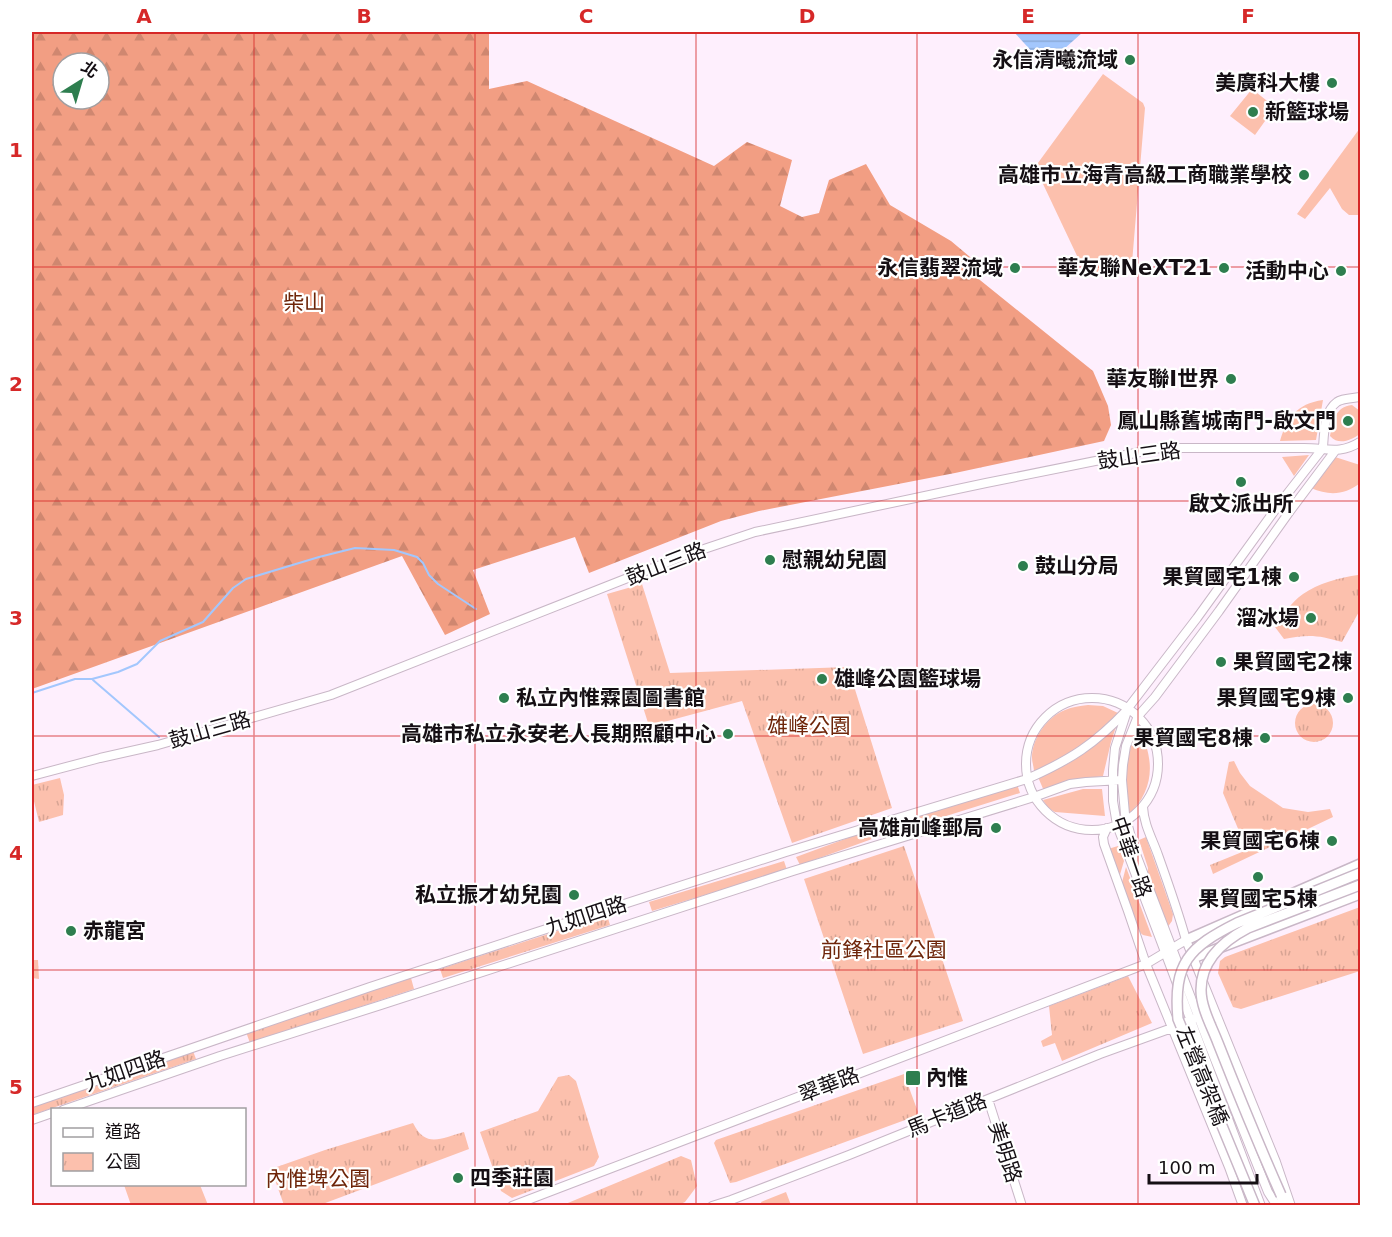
<svg xmlns="http://www.w3.org/2000/svg" width="1392" height="1237" font-family="'DejaVu Sans','Noto Sans TC',sans-serif">
  <defs>
    <pattern id="forest-firs" width="22" height="20" patternUnits="userSpaceOnUse" patternTransform="scale(1.5)"><rect width="22" height="20" fill="#f29e83"/><path d="M5 1l3.5 6h-7zM16 11l3.5 6h-7z" fill="#cf8770"/></pattern>
    <pattern id="park-tufts" width="24" height="20" patternUnits="userSpaceOnUse" patternTransform="scale(1.5)"><rect width="24" height="20" fill="#fcc0ad"/><path d="M3 7l-1-3M5 7V3M7 7l1-3M15 17l-1-3M17 17v-4M19 17l1-3" fill="none" stroke="#d7a494"/></pattern>
    <pattern id="water-rules" width="6" height="5" patternUnits="userSpaceOnUse" patternTransform="scale(1.5)"><rect width="6" height="5" fill="#a3c7fd"/><path d="M0 2.5h6" fill="none" stroke="#8baad8"/></pattern>
  </defs>
  <rect width="100%" height="100%" fill="#feeffd"/>
  <!-- grass -->
  <path fill="#fcc0ad" d="M 1103,74 L 1143,103 L 1145,108 L 1132,263 L 1121,265 L 1087,277 L 1035,167 Z
    M 1252,89 L 1275,107 L 1255,135 L 1230,116 Z
    M 1360,128 L 1360,215 L 1349,215 L 1342,209 L 1330,188 L 1305,219 L 1297,214 Z
    M 1323,400 L 1316,440 L 1280,441 C 1287,418 1296,404 1323,400 Z
    M 1352,405 L 1360,411 L 1360,434 C 1351,440 1339,446 1330,436 C 1333,421 1335,407 1352,405 Z
    M 1309,455 L 1294,476 L 1282,457 Z
    M 1335,457 L 1360,465 L 1360,483 C 1345,495 1329,496 1311,488 Z
    M 1088,705 L 1103,706 L 1118,713 L 1095,735 L 1072,753 L 1034,772 C 1034,767 1032,762 1032,758 C 1032,738 1047,717 1065,710 C 1072,707 1080,706 1088,705 Z
    M 1137,726 C 1155,756 1156,790 1128,815 L 1125,784 L 1126,764 Z
    M 1116,727 L 1111,742 L 1103,776 L 1076,780 L 1044,791 L 1038,777 C 1071,765 1091,750 1116,727 Z
    M 1017,784 L 1020,793 L 911,827 L 908,818 Z
    M 1083,789 L 1102,789 L 1105,816 L 1055,812 L 1048,808 L 1043,800 Z
    M 894,821 L 897,830 L 800,865 L 796,857 Z
    M 1146,837 L 1173,914 L 1172,921 L 1167,928 L 1147,877 L 1148,868 L 1139,840 Z
    M 1118,846 L 1124,861 L 1119,878 L 1108,849 Z
    M 784,861 L 787,870 L 652,911 L 649,902 Z
    M 1126,867 L 1152,937 L 1143,935 L 1138,931 L 1121,886 Z
    M 124,1185 L 200,1185 L 208,1205 L 139,1206 L 137,1204 L 131,1205 Z
    M 786,1192 L 791,1205 L 762,1205 L 761,1202 Z"/>
  <!-- forest -->
  <path fill="url(#forest-firs)" fill-rule="evenodd" d="M 32,32 L 368,32 L 376,34 L 423,32 L 489,32 L 489,89 L 527,81 L 714,166 L 747,142 L 792,160 L 780,206 L 802,217 L 819,213 L 829,180 L 866,164 L 890,205 L 951,241 L 976,262 L 970,272 L 1093,371 L 1108,406 L 1111,425 L 1104,441 L 955,473 L 759,511 L 721,521 L 589,573 L 575,537 L 473,570 L 490,614 L 445,635 L 402,556 L 32,689 ZM 63,63 L 99,63 L 99,99 L 63,99 Z"/>
  <!-- park -->
  <path fill="url(#park-tufts)" d="M 1358,575 L 1360,610 L 1342,642 C 1319,635 1308,634 1284,639 L 1275,627 C 1283,616 1291,602 1303,594 C 1317,584 1341,577 1358,575 Z
    M 642,584 L 670,673 L 848,667 L 892,808 L 792,843 L 742,701 L 649,726 L 607,594 Z
    M1295 723a19 19 0 1 1 38 0a19 19 0 1 1-38 0Z
    M 1234,761 L 1240,773 L 1250,786 L 1283,808 L 1308,812 L 1330,809 L 1333,817 L 1213,874 L 1210,865 L 1247,850 L 1223,793 L 1229,762 Z
    M 60,778 L 64,795 L 63,815 L 39,822 L 32,793 L 32,785 Z
    M 904,846 L 963,1021 L 863,1054 L 804,879 Z
    M 1360,907 L 1360,971 L 1241,1009 L 1233,1007 L 1218,973 L 1220,961 L 1225,957 Z
    M 607,915 L 610,925 L 443,978 L 440,969 Z
    M 32,960 L 38,960 L 39,979 L 32,978 Z
    M 1128,976 L 1152,1023 L 1062,1061 L 1055,1043 L 1043,1047 L 1041,1041 L 1052,1035 L 1049,1006 Z
    M 411,978 L 414,989 L 250,1043 L 246,1032 Z
    M 193,1051 L 196,1059 L 32,1115 L 32,1106 Z
    M 904,1074 L 918,1112 L 916,1116 L 736,1182 L 730,1183 L 714,1143 L 716,1140 Z
    M 569,1075 L 576,1081 L 599,1157 L 594,1166 L 512,1198 L 501,1191 L 480,1132 L 538,1111 L 558,1077 Z
    M 413,1123 C 426,1149 441,1138 464,1132 L 469,1149 L 320,1205 L 284,1205 L 271,1169 L 325,1150 Z
    M 681,1156 L 691,1160 L 697,1186 L 685,1202 L 676,1206 L 563,1205 Z"/>
  <!-- water -->
  <path fill="url(#water-rules)" d="M 1014,32 L 1083,32 L 1045,66 Z"/>
  <g fill="none" stroke-linecap="round" stroke-linejoin="round">
    <!-- stream -->
    <path stroke="#a3c7fd" stroke-width="2" d="M 93,680 L 159,737
      M 32,693 L 75,679 L 92,679 L 118,672 L 137,664 L 160,641 L 203,622 L 233,588 L 246,579 L 319,557 L 355,548 L 394,550 L 417,557 L 423,563 L 429,575 L 438,584 L 476,609"/>
    <defs>
      <path id="tertiary" d="M 1323,448 C 1324,434 1324,411 1337,402 C 1342,398 1354,398 1360,397
        M1026 764a66 66 0 1 1 132 0a66 66 0 1 1-132 0Z
        M 32,776 L 100,758 L 158,745 L 331,695 L 686,555 L 755,532 L 986,483 L 1160,448 L 1304,448 C 1327,448 1339,455 1360,442
        M 1143,807 C 1144,825 1152,838 1158,855 C 1168,883 1178,911 1186,940 L 1276,1162 L 1291,1206
        M 1107,828 L 1103,837 L 1104,844 L 1128,911 L 1146,964 L 1229,1167 L 1243,1206
        M 988,1099 L 1022,1206
        M 32,1103 L 370,987 L 537,932 L 786,852 L 1027,779 C 1070,760 1095,744 1127,710
        M 63,1110 L 220,1056 L 381,1005 L 793,871 L 1034,797 L 1070,784 L 1086,782 L 1122,780
        M 32,1120 L 52,1113
        M 512,1206 L 1146,964 L 1186,940
        M 712,1206 L 731,1200 L 849,1155 L 1100,1054 L 1172,1028 L 1198,1017 L 1218,1019
        M 1261,1206 L 1117,825 L 1113,801 L 1113,770 L 1115,748 L 1128,708 L 1197,618 L 1280,503 L 1323,448
        M 1277,1206 L 1268,1192 L 1208,1042 L 1134,849 L 1125,814 L 1122,780 L 1123,765 L 1126,746 L 1138,716 L 1155,697 L 1219,611 L 1290,511 L 1335,451"/>
      <path id="primary" d="M 1186,940 L 1360,864
        M 1193,958 L 1360,894
        M 1281,1195 L 1283,1206"/>
    </defs>
    <!-- tertiary casing -->
    <use href="#tertiary" stroke="#c9b7c7" stroke-width="10"/>
    <!-- primary casing -->
    <use href="#primary" stroke="#c9b7c7" stroke-width="12"/>
    <!-- tertiary -->
    <use href="#tertiary" stroke="#fff" stroke-width="8"/>
    <!-- primary -->
    <use href="#primary" stroke="#fff" stroke-width="9"/>
    <defs>
      <path id="primary-bridge" d="M 1281,1195 C 1259,1145 1238,1094 1218,1043 C 1212,1027 1201,1008 1201,990 C 1201,960 1223,941 1248,928 L 1360,885
        M 1255,1206 L 1178,1019 C 1173,963 1189,947 1237,923 L 1360,873"/>
    </defs>
    <!-- primary-bridge casing -->
    <use href="#primary-bridge" stroke="#c9b7c7" stroke-width="12" stroke-linecap="butt"/>
    <!-- primary-bridge -->
    <use href="#primary-bridge" stroke="#fff" stroke-width="9"/>
  </g>
  <!-- grid -->
  <path fill="none" stroke="#d62828" stroke-width="1.5" stroke-opacity="0.55" d="M 254,32 L 254,1206M 475,32 L 475,1206M 696,32 L 696,1206M 917,32 L 917,1206M 1138,32 L 1138,1206M 32,267 L 1360,267M 32,501 L 1360,501M 32,736 L 1360,736M 32,970 L 1360,970"/>
  <!-- markers -->
  <g fill="#2e7e4f" stroke="#fff" stroke-width="2">
    <circle cx="1130" cy="60" r="6"/>
    <circle cx="1332" cy="83" r="6"/>
    <circle cx="1253" cy="112" r="6"/>
    <circle cx="1304" cy="175" r="6"/>
    <circle cx="1015" cy="268" r="6"/>
    <circle cx="1224" cy="268" r="6"/>
    <circle cx="1341" cy="271" r="6"/>
    <circle cx="1231" cy="379" r="6"/>
    <circle cx="1348" cy="421" r="6"/>
    <circle cx="1241" cy="482" r="6"/>
    <circle cx="770" cy="560" r="6"/>
    <circle cx="1023" cy="566" r="6"/>
    <circle cx="1294" cy="577" r="6"/>
    <circle cx="1311" cy="618" r="6"/>
    <circle cx="1221" cy="662" r="6"/>
    <circle cx="822" cy="679" r="6"/>
    <circle cx="504" cy="698" r="6"/>
    <circle cx="1348" cy="698" r="6"/>
    <circle cx="728" cy="734" r="6"/>
    <circle cx="1265" cy="738" r="6"/>
    <circle cx="996" cy="828" r="6"/>
    <circle cx="1332" cy="841" r="6"/>
    <circle cx="1258" cy="877" r="6"/>
    <circle cx="574" cy="895" r="6"/>
    <circle cx="71" cy="931" r="6"/>
    <rect x="905" y="1070" width="16" height="16" rx="3"/>
    <circle cx="458" cy="1178" r="6"/>
  </g>
  <g text-anchor="middle" dominant-baseline="central" stroke-width="4.5" stroke-linejoin="round" paint-order="stroke">
    <!-- poi labels -->
    <g font-size="21" font-weight="bold" fill="#150f14" stroke="#fff" text-anchor="end">
      <text x="1118" y="60">永信清曦流域</text>
      <text x="1320" y="83">美廣科大樓</text>
      <text x="1265" y="112" text-anchor="start">新籃球場</text>
      <text x="1292" y="175">高雄市立海青高級工商職業學校</text>
      <text x="1003" y="268">永信翡翠流域</text>
      <text x="1212" y="268">華友聯NeXT21</text>
      <text x="1329" y="271">活動中心</text>
      <text x="1219" y="379">華友聯I世界</text>
      <text x="1336" y="421">鳳山縣舊城南門-啟文門</text>
      <text x="1241" y="504" text-anchor="middle">啟文派出所</text>
      <text x="782" y="560" text-anchor="start">慰親幼兒園</text>
      <text x="1035" y="566" text-anchor="start">鼓山分局</text>
      <text x="1282" y="577">果貿國宅1棟</text>
      <text x="1299" y="618">溜冰場</text>
      <text x="1233" y="662" text-anchor="start">果貿國宅2棟</text>
      <text x="834" y="679" text-anchor="start">雄峰公園籃球場</text>
      <text x="516" y="698" text-anchor="start">私立內惟霖園圖書館</text>
      <text x="1336" y="698">果貿國宅9棟</text>
      <text x="716" y="734">高雄市私立永安老人長期照顧中心</text>
      <text x="1253" y="738">果貿國宅8棟</text>
      <text x="984" y="828">高雄前峰郵局</text>
      <text x="1320" y="841">果貿國宅6棟</text>
      <text x="562" y="895">私立振才幼兒園</text>
      <text x="1258" y="899" text-anchor="middle">果貿國宅5棟</text>
      <text x="83" y="931" text-anchor="start">赤龍宮</text>
      <text x="926" y="1078" text-anchor="start">內惟</text>
      <text x="470" y="1178" text-anchor="start">四季莊園</text>
    </g>
    <!-- park labels -->
    <g font-size="21" fill="#6e2509" stroke="#fff">
      <text x="304" y="303">柴山</text>
      <text x="809" y="726">雄峰公園</text>
      <text x="884" y="950">前鋒社區公園</text>
      <text x="318" y="1179">內惟埤公園</text>
    </g>
    <!-- street labels -->
    <g font-size="21" fill="#150f14" stroke="#fff">
      <text transform="translate(1139 456) rotate(-8)">鼓山三路</text>
      <text transform="translate(666 564) rotate(-21)">鼓山三路</text>
      <text transform="translate(210 730) rotate(-16)">鼓山三路</text>
      <text transform="translate(1131 857) rotate(71)">中華一路</text>
      <text transform="translate(586 916) rotate(-18)">九如四路</text>
      <text transform="translate(125 1071) rotate(-19)">九如四路</text>
      <text transform="translate(1202 1076) rotate(68)">左營高架橋</text>
      <text transform="translate(829 1085) rotate(-21)">翠華路</text>
      <text transform="translate(947 1115) rotate(-22)">馬卡道路</text>
      <text transform="translate(1005 1152) rotate(72)">美明路</text>
    </g>
  </g>
  <!-- border -->
  <rect width="1392" height="1237" fill="none" stroke="#ffffff" stroke-width="66"/>
  <!-- legend -->
  <rect x="51" y="1108" width="195" height="78" fill="#ffffff" stroke="#a19fa1" stroke-width="1.5"/>
  <rect x="63" y="1128" width="30" height="9" fill="#ffffff" stroke="#a19fa1" stroke-width="1.5"/>
  <text x="105" y="1138" font-size="18" fill="#150f14">道路</text>
  <rect x="63" y="1153" width="30" height="18" fill="url(#park-tufts)" stroke="#a19fa1" stroke-width="1.5"/>
  <text x="105" y="1168" font-size="18" fill="#150f14">公園</text>
  <!-- north arrow -->
  <g transform="translate(81 81) rotate(37)"><circle r="28" fill="#ffffff" stroke="#a19fa1" stroke-width="1.5"/>
  <path d="M0-4.5L10 22L0 15L-10 22Z" fill="#2e7e4f"/>
  <text y="-9" font-size="16" font-weight="bold" text-anchor="middle" fill="#150f14">北</text>
  </g>
  <!-- scale -->
  <path d="M1149 1174v9h108v-9" fill="none" stroke="#150f14" stroke-width="3"/>
  <text x="1158" y="1174" font-size="18" fill="#150f14" stroke="#ffffff" stroke-width="4.5" paint-order="stroke">100 m</text>
  <rect x="33" y="33" width="1326" height="1171" fill="none" stroke="#d62828" stroke-width="2"/>
  <g font-size="20" text-anchor="middle" font-weight="bold" fill="#d62828">
    <text x="144" y="23">A</text>
    <text x="364" y="23">B</text>
    <text x="586" y="23">C</text>
    <text x="807" y="23">D</text>
    <text x="1028" y="23">E</text>
    <text x="1248" y="23">F</text>
    <text x="16" y="157">1</text>
    <text x="16" y="391">2</text>
    <text x="16" y="625">3</text>
    <text x="16" y="860">4</text>
    <text x="16" y="1094">5</text>
  </g>
</svg>
